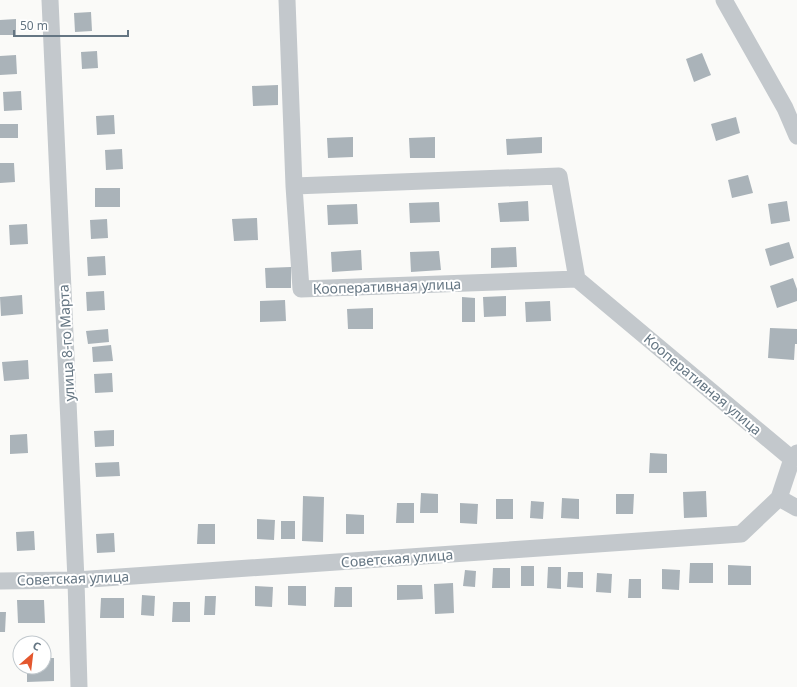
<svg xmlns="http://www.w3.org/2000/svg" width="797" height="687" font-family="'Noto Sans',sans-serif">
  <rect width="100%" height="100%" fill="#fafaf8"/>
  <!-- building -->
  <path fill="#aab3b9" d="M 91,12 L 92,31 L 75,32 L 74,13 Z
    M 16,19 L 16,35 L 0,35 L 0,20 Z
    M 97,51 L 98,68 L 82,69 L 81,52 Z
    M 702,53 L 711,75 L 694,82 L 686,59 Z
    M 16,55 L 17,74 L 0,75 L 0,56 Z
    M 278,85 L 278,105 L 253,106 L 252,86 Z
    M 21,91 L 22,110 L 4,111 L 3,92 Z
    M 114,115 L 115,134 L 97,135 L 96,116 Z
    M 736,117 L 740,133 L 716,141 L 711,124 Z
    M 0,124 L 18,124 L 18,138 L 0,138 Z
    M 353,137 L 353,157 L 328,158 L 327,138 Z
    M 435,137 L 435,158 L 410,158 L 409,138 Z
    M 542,137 L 542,153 L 507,155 L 506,139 Z
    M 122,149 L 123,169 L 106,170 L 105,150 Z
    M 0,163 L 14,163 L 15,182 L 0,183 Z
    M 748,175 L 753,193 L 732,198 L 728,180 Z
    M 95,188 L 120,188 L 120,207 L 95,207 Z
    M 528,201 L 529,221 L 500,222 L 498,203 Z
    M 787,201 L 790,221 L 771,224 L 768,204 Z
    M 439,202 L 440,222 L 410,223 L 409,203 Z
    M 357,204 L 358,224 L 328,225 L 327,205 Z
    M 257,218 L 258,240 L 234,241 L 232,219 Z
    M 107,219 L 108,238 L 91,239 L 90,220 Z
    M 27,224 L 28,244 L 10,245 L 9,225 Z
    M 789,242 L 794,258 L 770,266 L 765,249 Z
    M 516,247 L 517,267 L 491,268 L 491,248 Z
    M 361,250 L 362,270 L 332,272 L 331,252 Z
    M 439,251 L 441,270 L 411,272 L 410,252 Z
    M 105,256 L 106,275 L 88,276 L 87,257 Z
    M 291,267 L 291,288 L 266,288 L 265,268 Z
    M 793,278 L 797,289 L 797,301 L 777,308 L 770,286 Z
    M 104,291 L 105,310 L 87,311 L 86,292 Z
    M 22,295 L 23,314 L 1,316 L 0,297 Z
    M 506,296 L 506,316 L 484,317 L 483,297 Z
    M 462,297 L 475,298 L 475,322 L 462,322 Z
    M 285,300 L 286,321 L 260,322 L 260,301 Z
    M 550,301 L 551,321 L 526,322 L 525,302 Z
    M 373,308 L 373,329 L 348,329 L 347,309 Z
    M 770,328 L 797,329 L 797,344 L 795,344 L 794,360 L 768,358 Z
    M 108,329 L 109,342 L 88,344 L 86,331 Z
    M 111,345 L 113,361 L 93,362 L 92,347 Z
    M 28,360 L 29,379 L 4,381 L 2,362 Z
    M 112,373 L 113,392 L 95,393 L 94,374 Z
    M 114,430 L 114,446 L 95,447 L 94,431 Z
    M 27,434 L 28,453 L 10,454 L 10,435 Z
    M 650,453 L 667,454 L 667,473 L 649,473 Z
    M 119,462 L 120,476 L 96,477 L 95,463 Z
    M 706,491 L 707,517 L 684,518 L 683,492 Z
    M 421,493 L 438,494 L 438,513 L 420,513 Z
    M 616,494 L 634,494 L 633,514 L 616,514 Z
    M 303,496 L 324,497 L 323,542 L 302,541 Z
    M 562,498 L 579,499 L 579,519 L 561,518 Z
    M 496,499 L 513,499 L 513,519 L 496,519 Z
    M 531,501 L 544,502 L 543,519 L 530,518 Z
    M 397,503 L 414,503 L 414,523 L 396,523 Z
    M 460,503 L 478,504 L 477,524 L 460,523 Z
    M 346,514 L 364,515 L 364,534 L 346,534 Z
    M 257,519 L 275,520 L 274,540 L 257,539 Z
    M 281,521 L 295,521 L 295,539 L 281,539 Z
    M 198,524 L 215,524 L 215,544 L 197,544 Z
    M 34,531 L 35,550 L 17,551 L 16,532 Z
    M 114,533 L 115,552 L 97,553 L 96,534 Z
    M 690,563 L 713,563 L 713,583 L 689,583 Z
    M 728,565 L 751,566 L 751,585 L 728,585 Z
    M 521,566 L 534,566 L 534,586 L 521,586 Z
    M 548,567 L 561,567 L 561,589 L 547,588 Z
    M 493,568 L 510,568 L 510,588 L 492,588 Z
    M 662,569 L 680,570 L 679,590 L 662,589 Z
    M 465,570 L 476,571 L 475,587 L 463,586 Z
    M 568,572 L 583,572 L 583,588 L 567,587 Z
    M 597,573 L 612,574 L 611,593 L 596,592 Z
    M 629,579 L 641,579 L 641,598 L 628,598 Z
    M 453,583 L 454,613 L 435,614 L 434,584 Z
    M 397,585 L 422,585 L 423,599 L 397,600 Z
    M 255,586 L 273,587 L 272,607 L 255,606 Z
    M 288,586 L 306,586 L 306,606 L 288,605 Z
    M 335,587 L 352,587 L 352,607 L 334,607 Z
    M 142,595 L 155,596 L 154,616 L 141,615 Z
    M 205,596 L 216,596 L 215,615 L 204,615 Z
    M 101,598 L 124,598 L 124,618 L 100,618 Z
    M 17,600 L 44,600 L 45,623 L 18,623 Z
    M 173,602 L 190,602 L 190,622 L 172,622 Z
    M 0,612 L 6,612 L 5,632 L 0,632 Z
    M 44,658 L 54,658 L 54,681 L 27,682 L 27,667 L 44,667 Z"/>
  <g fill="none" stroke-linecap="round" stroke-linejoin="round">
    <!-- minor -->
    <path stroke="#c3c8cc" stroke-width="17" d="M 50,0 L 76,580 L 79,687
      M 287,0 L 294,186 L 301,289 L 577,279 L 792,459
      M 724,0 L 785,108 L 797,136
      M 294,186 L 559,176 L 577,279
      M 797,453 L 792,459 L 779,498 L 797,508
      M 0,581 L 76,580 L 741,534 L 779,498"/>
  </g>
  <g text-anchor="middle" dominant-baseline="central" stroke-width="4" stroke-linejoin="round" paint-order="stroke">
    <!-- street labels -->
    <g font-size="14" fill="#657683" stroke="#fff">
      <text transform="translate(387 286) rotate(-2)">Кооперативная улица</text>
      <text transform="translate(66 343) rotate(-93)">улица 8-го Марта</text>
      <text transform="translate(703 384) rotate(40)">Кооперативная улица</text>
      <text transform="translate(397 558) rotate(-4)">Советская улица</text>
      <text transform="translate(73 578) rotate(-2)">Советская улица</text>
    </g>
  </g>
  <!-- north arrow -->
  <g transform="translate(32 655) rotate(28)"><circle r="19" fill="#ffffff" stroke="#c1c8cd"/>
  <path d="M0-3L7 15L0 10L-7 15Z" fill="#e4572e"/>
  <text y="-6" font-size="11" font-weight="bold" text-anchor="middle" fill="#657683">С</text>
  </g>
  <!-- scale -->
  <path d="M14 30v6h114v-6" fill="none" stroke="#657683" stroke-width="2"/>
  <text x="20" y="30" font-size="12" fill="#657683" stroke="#ffffff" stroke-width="3" paint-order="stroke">50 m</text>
</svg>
